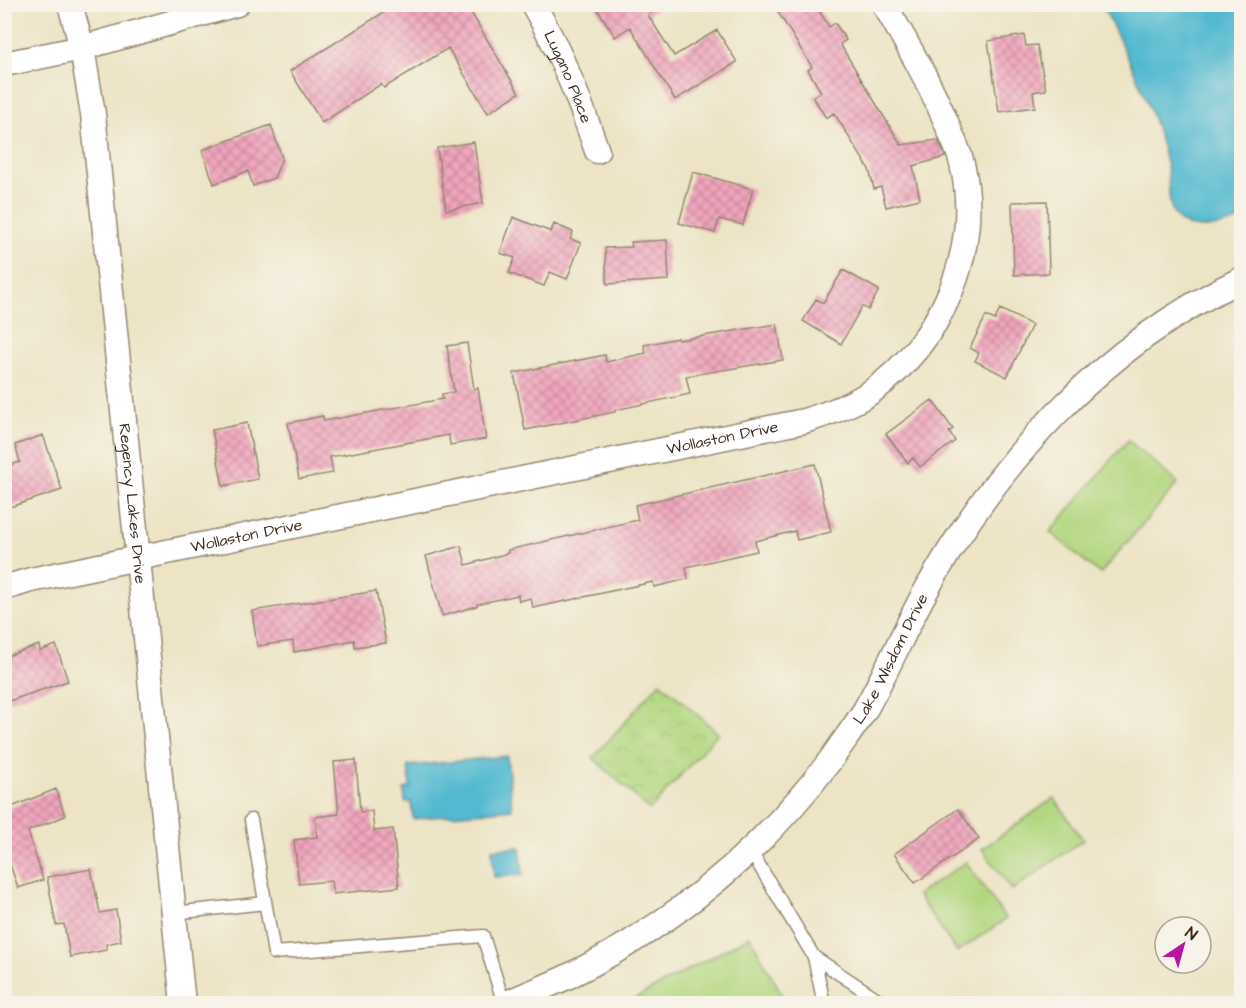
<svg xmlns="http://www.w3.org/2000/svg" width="1246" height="1008" font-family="'Architects Daughter',sans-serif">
  <defs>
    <pattern id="park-crowns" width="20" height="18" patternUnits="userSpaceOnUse" patternTransform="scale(1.5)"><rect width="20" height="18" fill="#b2d780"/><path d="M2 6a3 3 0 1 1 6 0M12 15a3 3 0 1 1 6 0" fill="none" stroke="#9ab96e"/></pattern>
    <pattern id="building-cross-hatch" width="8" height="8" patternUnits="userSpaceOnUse" patternTransform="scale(1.5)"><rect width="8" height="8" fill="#f1a5bd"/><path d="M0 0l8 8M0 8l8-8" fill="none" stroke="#c48799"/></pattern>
  </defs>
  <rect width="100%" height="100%" fill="#f7f3e8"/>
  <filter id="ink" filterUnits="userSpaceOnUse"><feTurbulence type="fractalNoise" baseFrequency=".0167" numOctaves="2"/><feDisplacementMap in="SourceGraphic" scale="12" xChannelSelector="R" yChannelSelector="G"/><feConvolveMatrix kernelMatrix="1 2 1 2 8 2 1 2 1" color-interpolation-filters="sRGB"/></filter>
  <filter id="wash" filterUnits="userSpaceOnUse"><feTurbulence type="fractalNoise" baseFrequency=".008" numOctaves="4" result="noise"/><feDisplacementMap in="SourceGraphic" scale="24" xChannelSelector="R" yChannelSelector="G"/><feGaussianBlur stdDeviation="1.35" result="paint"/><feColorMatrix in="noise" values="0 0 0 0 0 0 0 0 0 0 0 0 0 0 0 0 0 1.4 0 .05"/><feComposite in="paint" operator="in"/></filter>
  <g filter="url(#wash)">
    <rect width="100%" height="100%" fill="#ede4c6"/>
    <!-- park -->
    <path fill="url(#park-crowns)" stroke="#76804f" stroke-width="1.5" d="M 660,682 L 718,733 L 650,810 L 593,758 Z"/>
    <!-- pitch -->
    <path fill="#b2d780" stroke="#76804f" stroke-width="1.5" d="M 1128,440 L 1178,483 L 1100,574 L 1050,532 Z
      M 1054,798 L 1083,840 L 1012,890 L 982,849 Z
      M 966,862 L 1006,919 L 957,952 L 917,895 Z
      M 750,936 L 783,997 L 772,1004 L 627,1003 Z"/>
    <!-- water -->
    <path fill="#52b9d0" stroke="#467277" stroke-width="1.5" d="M 1102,5 L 1241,5 L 1241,220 C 1222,226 1192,236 1176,217 C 1166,204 1170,182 1167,167 C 1155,110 1128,57 1102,5 Z
      M 507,756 L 512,809 L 413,819 L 411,802 L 405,802 L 404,789 L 410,788 L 408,766 Z
      M 520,847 L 523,875 L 494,877 L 492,849 Z"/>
    <g id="blocks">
      <!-- building -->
      <path fill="url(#building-cross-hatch)" d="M 397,4 L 466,4 L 519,93 L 488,113 L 448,48 L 384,88 L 381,84 L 322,123 L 290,71 Z
        M 594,4 L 664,4 L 648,15 L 674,56 L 717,30 L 737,62 L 675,100 L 630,27 L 615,37 Z
        M 773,4 L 815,4 L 829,27 L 835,23 L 846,40 L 840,44 L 901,145 L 938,140 L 945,157 L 913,166 L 920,199 L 886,207 L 881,187 L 874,189 L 869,169 L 834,113 L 826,118 L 813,97 L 821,92 L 808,70 L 812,67 Z
        M 1024,35 L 1026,46 L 1037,45 L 1046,90 L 1033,92 L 1035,107 L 999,112 L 988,41 Z
        M 271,125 L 282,158 L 274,178 L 253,186 L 248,171 L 214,184 L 202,150 Z
        M 474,142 L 483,203 L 446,210 L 437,148 Z
        M 693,172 L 753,189 L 743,225 L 719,219 L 715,233 L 679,223 Z
        M 1047,201 L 1049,273 L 1014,275 L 1012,202 Z
        M 513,217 L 551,232 L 554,224 L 573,232 L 570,239 L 581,243 L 567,279 L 550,272 L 544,286 L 509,273 L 515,258 L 500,253 Z
        M 667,240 L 669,280 L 607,284 L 605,248 L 632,247 L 631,242 Z
        M 843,270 L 879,290 L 868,310 L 862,306 L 841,344 L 803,321 L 816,299 L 823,303 Z
        M 1000,309 L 1032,325 L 1007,377 L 975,361 L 979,353 L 970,348 L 986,316 L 995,320 Z
        M 777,324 L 783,360 L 686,376 L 690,394 L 615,410 L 615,412 L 525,430 L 514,373 L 605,355 L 606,362 L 646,353 L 644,345 L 678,338 L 678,340 Z
        M 467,343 L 474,389 L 478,388 L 486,439 L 450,445 L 449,435 L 330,457 L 333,473 L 299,479 L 288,423 L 323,416 L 324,421 L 443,399 L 442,394 L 454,392 L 447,346 Z
        M 932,400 L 953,429 L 949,432 L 955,441 L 920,467 L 913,458 L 908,463 L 886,434 Z
        M 247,423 L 258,479 L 223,486 L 212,430 Z
        M 43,435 L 62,490 L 4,509 L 4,467 L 20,462 L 15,445 Z
        M 815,464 L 831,532 L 797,540 L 795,531 L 755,541 L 757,551 L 686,567 L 688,579 L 654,587 L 653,582 L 533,608 L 531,598 L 519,601 L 518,595 L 477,604 L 477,606 L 442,616 L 426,556 L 461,546 L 466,565 L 508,553 L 508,550 L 638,520 L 635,505 Z
        M 376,591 L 386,643 L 355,647 L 354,640 L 294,652 L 293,641 L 257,646 L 252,611 Z
        M 39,645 L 40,651 L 56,645 L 68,681 L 9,701 L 4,688 L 4,657 Z
        M 356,760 L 360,812 L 372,811 L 374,831 L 393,829 L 399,887 L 333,894 L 331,881 L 299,884 L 294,840 L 317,837 L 315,817 L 339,814 L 334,762 Z
        M 56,789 L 65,816 L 28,831 L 43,880 L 18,888 L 4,846 L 4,810 Z
        M 958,809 L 979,839 L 915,883 L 894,854 Z
        M 91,869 L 100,913 L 116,910 L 121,941 L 106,944 L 107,950 L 70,957 L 64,924 L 56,925 L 47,877 Z"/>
    </g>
  </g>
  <g filter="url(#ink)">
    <use href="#blocks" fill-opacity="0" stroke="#948772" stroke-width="1.5"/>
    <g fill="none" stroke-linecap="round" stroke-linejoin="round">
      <defs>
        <path id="lane" d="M 251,820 L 274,953 L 483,936 L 504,1004
          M 750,850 L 814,957 L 824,1004
          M 174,913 L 265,903
          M 814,957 L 885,1004"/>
        <g id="street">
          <path id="s1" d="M 70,4 L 82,48 L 93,114 L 183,1004"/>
          <path id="s2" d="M 533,4 C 561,53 579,98 597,151"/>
          <path d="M 4,64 L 82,48 L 237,4"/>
          <path id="s3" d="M 4,588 L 31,580 L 804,421 C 828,414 850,406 871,392 C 941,343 983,249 962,164 C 960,154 955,144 951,134 C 933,88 909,47 884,4"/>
          <path id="s4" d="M 505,1004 C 526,994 548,986 569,976 C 673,925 762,851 832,758 C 843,742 855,726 865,710 C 886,673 903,633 923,596 C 996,463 1102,345 1242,279"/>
        </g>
      </defs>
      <!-- lane casing -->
      <use href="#lane" stroke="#948772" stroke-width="15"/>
      <!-- street casing -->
      <use href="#street" stroke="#948772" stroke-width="27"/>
      <!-- lane -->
      <use href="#lane" stroke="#fff" stroke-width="12"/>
      <!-- street -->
      <use href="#street" stroke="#fff" stroke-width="24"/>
    </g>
  </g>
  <g text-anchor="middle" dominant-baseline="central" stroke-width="5" stroke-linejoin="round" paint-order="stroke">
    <!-- street labels -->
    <g font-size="16" fill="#3b2a1e" stroke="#f7f3e8">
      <text stroke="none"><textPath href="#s2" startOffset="81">Lugano Place</textPath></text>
      <text stroke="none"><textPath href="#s3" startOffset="734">Wollaston Drive</textPath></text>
      <text stroke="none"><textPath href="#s1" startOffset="504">Regency Lakes Drive</textPath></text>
      <text stroke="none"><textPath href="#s3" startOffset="248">Wollaston Drive</textPath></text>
      <text stroke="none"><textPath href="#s4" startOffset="530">Lake Wisdom Drive</textPath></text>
    </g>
  </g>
  <!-- margin -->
  <rect width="1246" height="1008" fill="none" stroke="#f7f3e8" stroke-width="24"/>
  <!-- north arrow -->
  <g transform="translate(1183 945) rotate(36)"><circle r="28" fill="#f7f3e8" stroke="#aca397" stroke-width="1.5"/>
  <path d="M0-4.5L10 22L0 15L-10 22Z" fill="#b5179e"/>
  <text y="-9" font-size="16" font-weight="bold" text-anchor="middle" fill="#3b2a1e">N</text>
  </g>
</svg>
